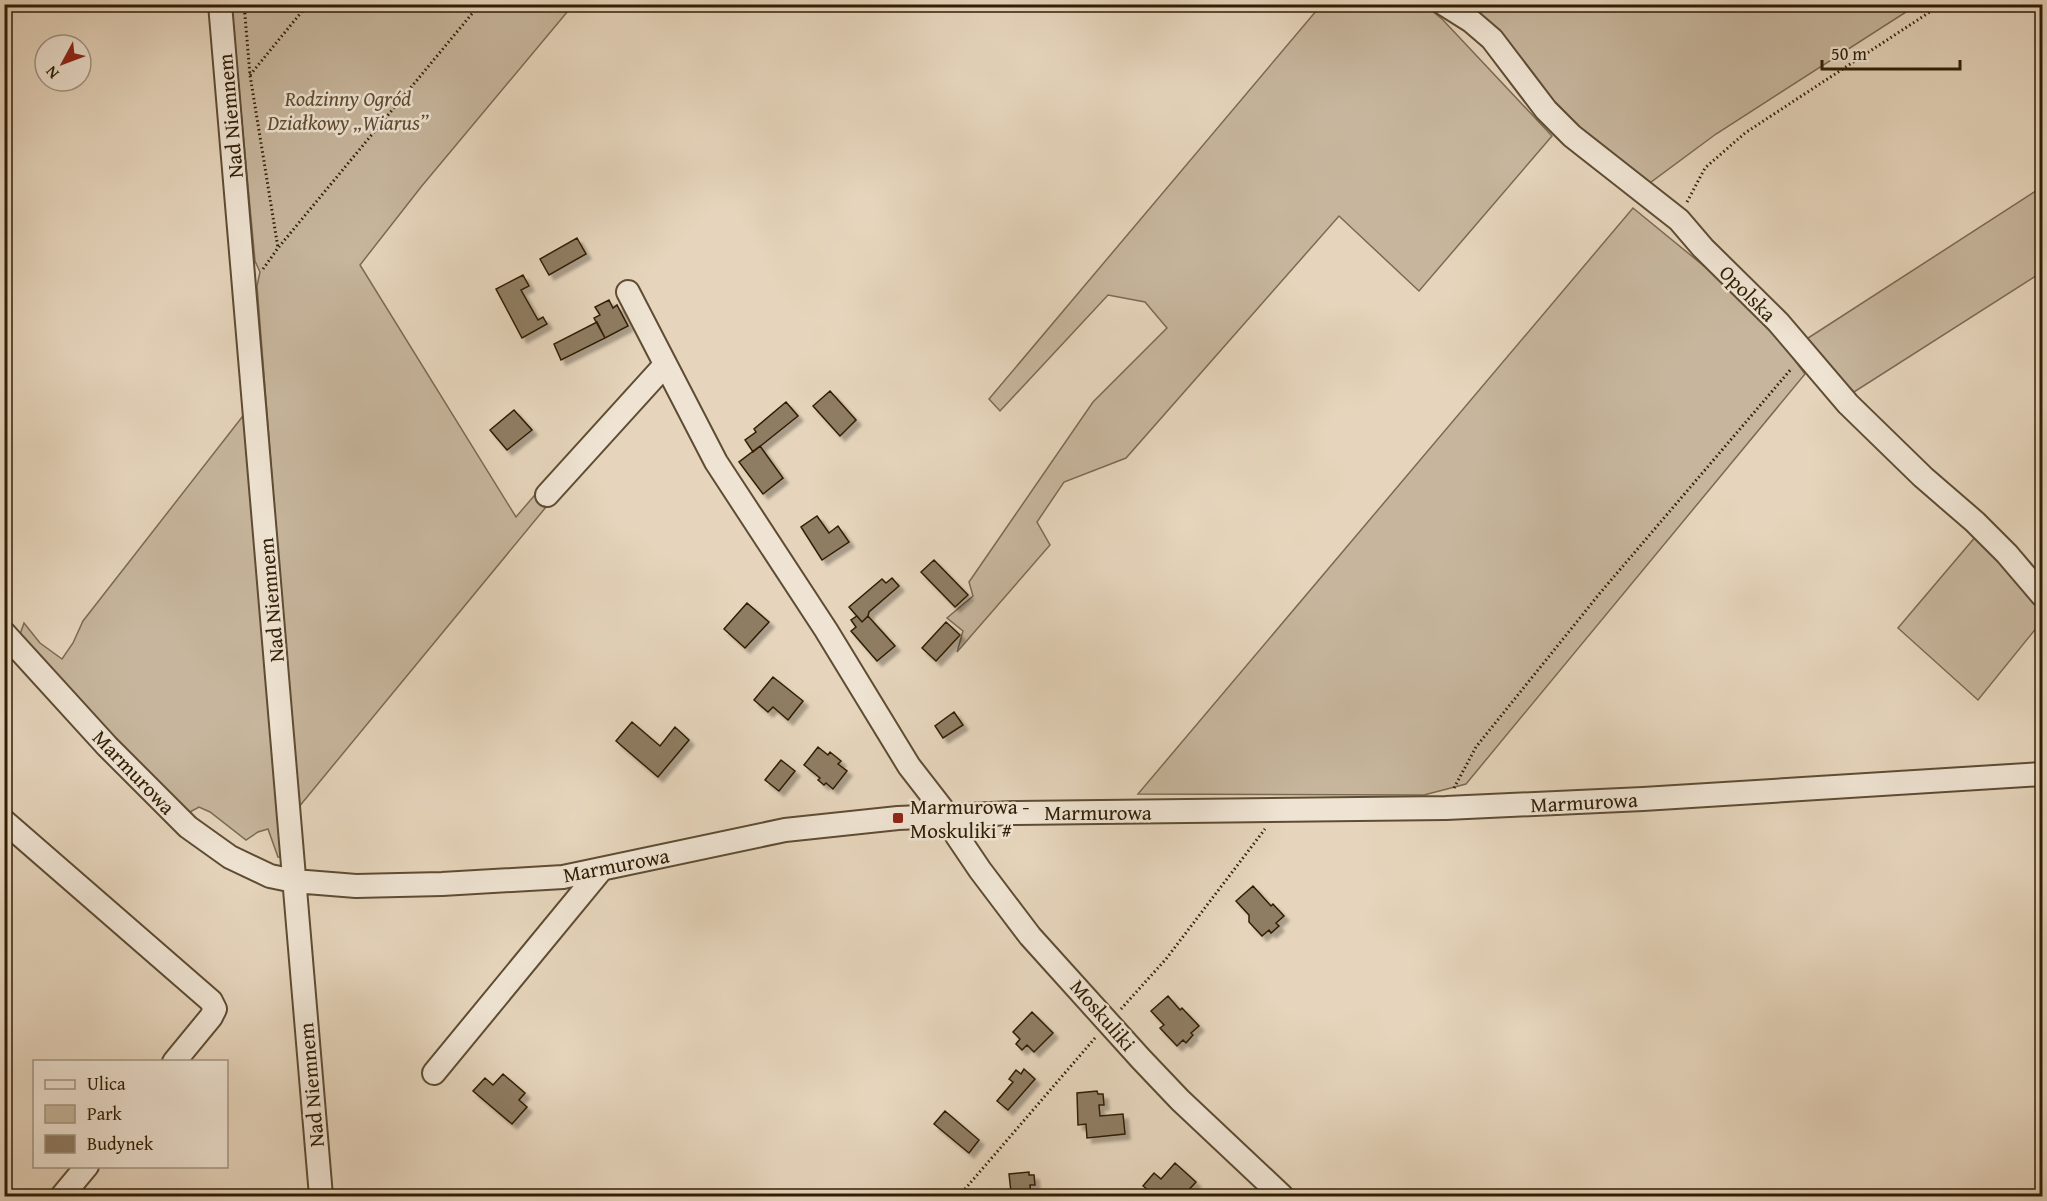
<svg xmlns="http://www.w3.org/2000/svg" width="2047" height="1201" font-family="'Gentium Book Plus',serif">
  <defs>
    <filter id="shadow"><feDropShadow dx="5" dy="5" stdDeviation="1.5" flood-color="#0004"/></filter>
  </defs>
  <rect width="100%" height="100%" fill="#e6d5bc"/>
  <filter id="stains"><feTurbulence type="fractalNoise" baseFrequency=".00333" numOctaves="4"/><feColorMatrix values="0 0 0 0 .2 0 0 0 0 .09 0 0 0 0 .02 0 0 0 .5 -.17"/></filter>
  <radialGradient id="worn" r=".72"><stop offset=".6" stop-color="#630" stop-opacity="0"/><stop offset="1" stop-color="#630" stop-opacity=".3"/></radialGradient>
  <!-- green -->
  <path fill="#c7b69d" stroke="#7c6a51" stroke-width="1.5" d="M 1322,4 L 1425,5 L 1443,20 L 1552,136 L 1419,291 L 1339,216 L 1126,458 L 1064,482 L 1037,522 L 1050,545 L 957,652 L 963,631 L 947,618 L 973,596 L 969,582 L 1093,402 L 1167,328 L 1145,302 L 1108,295 L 1000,411 L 989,399 Z
    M 231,5 L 573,5 L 421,187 L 360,265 L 516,517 L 539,490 L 551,501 L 298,808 L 257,286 L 260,272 L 255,261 Z
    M 1459,5 L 1917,5 L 1716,134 L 1647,185 L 1580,131 Z
    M 2042,187 L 2042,272 L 1854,392 L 1805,340 Z
    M 1633,208 L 1721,280 L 1778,338 L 1805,374 L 1466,784 L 1424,795 L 1138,794 Z
    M 246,412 L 285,858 L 278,857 L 268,829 L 258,832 L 246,840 L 210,812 L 199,807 L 188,813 L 132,758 L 19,637 L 24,623 L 40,643 L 62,659 L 73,643 L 83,621 Z
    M 1977,535 L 2014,576 L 2042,614 L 2042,621 L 1978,700 L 1898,628 Z"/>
  <!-- building -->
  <path fill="#8f7d64" stroke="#301e05" stroke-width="1.5" filter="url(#shadow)" d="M 577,238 L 586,254 L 549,275 L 540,259 Z
    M 523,275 L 529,286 L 521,290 L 538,320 L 543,317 L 547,324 L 522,338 L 496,289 Z
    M 609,300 L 613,308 L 617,305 L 628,326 L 605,338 L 594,318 L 600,315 L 595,307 Z
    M 597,322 L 605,338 L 561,360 L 554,344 Z
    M 830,391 L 856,420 L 840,436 L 813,406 Z
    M 786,402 L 798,416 L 753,452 L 745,440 L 756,432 L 754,429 Z
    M 514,410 L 532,430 L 507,450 L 490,430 Z
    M 760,446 L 783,478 L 763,494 L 739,462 Z
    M 817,516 L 829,533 L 838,526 L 849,542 L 822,560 L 801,527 Z
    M 934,560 L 968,595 L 955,607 L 921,572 Z
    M 892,578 L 899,586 L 869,612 L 868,616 L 862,622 L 849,607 L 882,579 L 886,583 Z
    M 747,603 L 769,622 L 745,648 L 724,629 Z
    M 857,616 L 862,622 L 868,616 L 895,646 L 877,661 L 851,631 L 856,627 L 851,620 Z
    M 946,622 L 960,635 L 936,661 L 922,648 Z
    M 773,677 L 803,701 L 788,720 L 773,707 L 768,712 L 754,700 Z
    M 954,712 L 963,725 L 943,738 L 935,726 Z
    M 632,722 L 660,746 L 675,727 L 689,740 L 658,777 L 616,741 Z
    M 818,747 L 828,755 L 830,752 L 841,761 L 838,764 L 847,771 L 833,789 L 826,783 L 824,785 L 818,780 L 820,778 L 804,765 Z
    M 781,760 L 795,771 L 779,791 L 765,780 Z
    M 1253,886 L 1271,906 L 1273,904 L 1284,916 L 1276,923 L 1279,926 L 1271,933 L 1269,930 L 1262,936 L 1249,922 L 1249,915 L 1236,901 Z
    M 1168,996 L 1180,1010 L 1182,1008 L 1199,1026 L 1191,1033 L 1193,1035 L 1186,1043 L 1183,1040 L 1177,1046 L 1160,1028 L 1164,1025 L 1151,1011 Z
    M 1032,1012 L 1053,1033 L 1034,1052 L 1027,1045 L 1022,1050 L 1016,1044 L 1020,1039 L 1013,1032 Z
    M 1024,1069 L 1035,1079 L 1008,1110 L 997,1101 L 1013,1082 L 1009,1079 L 1016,1070 L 1021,1074 Z
    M 503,1074 L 525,1093 L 519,1100 L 527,1107 L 512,1124 L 473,1091 L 485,1078 L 493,1085 Z
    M 1097,1091 L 1098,1094 L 1103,1094 L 1104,1105 L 1099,1105 L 1100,1116 L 1123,1114 L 1125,1134 L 1087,1138 L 1086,1124 L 1078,1125 L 1077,1093 Z
    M 945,1111 L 979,1140 L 969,1153 L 934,1124 Z
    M 1175,1163 L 1196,1182 L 1183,1196 L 1156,1196 L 1143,1186 L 1154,1173 L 1161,1179 Z
    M 1029,1172 L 1029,1175 L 1034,1175 L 1035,1185 L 1030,1185 L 1031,1196 L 1021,1196 L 1021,1191 L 1011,1192 L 1009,1174 Z"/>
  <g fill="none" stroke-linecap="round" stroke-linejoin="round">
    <defs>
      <path id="minor" d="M 220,4 C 256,402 287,799 321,1196
        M 1444,4 L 1471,21 L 1492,39 L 1546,110 L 1572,136 L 1679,220 L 1703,248 L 1778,322 L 1848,404 L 1923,477 L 1975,522 L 2007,554 L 2042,595
        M 628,292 L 716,462 L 826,630 L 909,766 L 947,815 L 957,836 L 980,870 L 1030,936 L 1141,1059 L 1180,1100 L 1282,1196
        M 547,495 L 665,365
        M 4,633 L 107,746 L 188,827 L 230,857 L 270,876 L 294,881 L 356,886 L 442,884 L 563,877 L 785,830 L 898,818 L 1013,813 L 1446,808 L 1643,799 L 2042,774
        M 4,821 L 211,1001 L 215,1009 L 211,1017 L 174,1062
        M 434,1073 L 601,870
        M 62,1196 L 87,1166"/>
    </defs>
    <!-- minor casing -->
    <use href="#minor" stroke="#5e4c33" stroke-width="26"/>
    <!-- path -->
    <path stroke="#301e05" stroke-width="3" stroke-dasharray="1.5 3" stroke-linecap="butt" d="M 244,4 L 250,75 L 278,248
      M 250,75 L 308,4
      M 1687,202 L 1705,168 L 1745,133 L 1942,4
      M 263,269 L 278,248 L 480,4
      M 1454,788 L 1476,747 L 1600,593 L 1792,368
      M 1121,1009 L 1166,959 L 1265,829
      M 959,1196 L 1095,1038"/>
    <!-- minor -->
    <use href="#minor" stroke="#efe4d3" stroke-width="22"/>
  </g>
  <!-- markers -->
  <rect fill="#8f2418" stroke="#efe4d3" stroke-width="2" x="892" y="812" width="12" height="12" rx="3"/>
  <g text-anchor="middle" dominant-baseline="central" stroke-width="5" stroke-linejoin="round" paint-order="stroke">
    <!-- park labels -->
    <g font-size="21" font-style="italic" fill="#5d4c33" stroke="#efe4d3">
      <text x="348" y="98">Rodzinny Ogród<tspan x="348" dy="24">Działkowy „Wiarus”</tspan></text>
    </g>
    <!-- street labels -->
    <g font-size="21" fill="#301e05" stroke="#efe4d3">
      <text transform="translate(230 116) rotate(-95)">Nad Niemnem</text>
      <text transform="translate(1748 293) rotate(45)">Opolska</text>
      <text transform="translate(271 600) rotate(-95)">Nad Niemnem</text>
      <text transform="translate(134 772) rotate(46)">Marmurowa</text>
      <text transform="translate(1584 802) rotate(-3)">Marmurowa</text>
      <text x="1098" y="812">Marmurowa</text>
      <text transform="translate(616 865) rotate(-11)">Marmurowa</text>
      <text transform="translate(1103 1015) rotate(49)">Moskuliki</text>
      <text transform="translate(311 1085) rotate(-95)">Nad Niemnem</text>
    </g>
    <!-- poi labels -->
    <g font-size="21" fill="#301e05" stroke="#efe4d3" text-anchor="start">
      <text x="910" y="806">Marmurowa -<tspan x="910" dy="24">Moskuliki #</tspan></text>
    </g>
  </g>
  <!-- margin -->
  <rect width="2047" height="1201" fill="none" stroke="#e6d5bc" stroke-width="24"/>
  <rect x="6" y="6" width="2035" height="1189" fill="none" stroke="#301e05" stroke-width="3"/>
  <rect x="12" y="12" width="2023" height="1177" fill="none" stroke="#301e05" stroke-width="1.5"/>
  <!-- legend -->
  <rect x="33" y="1060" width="195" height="108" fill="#efe4d3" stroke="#a39581" stroke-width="1.5"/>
  <rect x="45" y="1080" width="30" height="9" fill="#efe4d3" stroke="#a39581" stroke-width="1.5"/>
  <text x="87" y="1090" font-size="18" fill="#301e05">Ulica</text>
  <rect x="45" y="1105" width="30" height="18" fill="#c7b69d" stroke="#a39581" stroke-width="1.5"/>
  <text x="87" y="1120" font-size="18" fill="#301e05">Park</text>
  <rect x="45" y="1135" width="30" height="18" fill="#8f7d64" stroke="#a39581" stroke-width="1.5"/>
  <text x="87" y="1150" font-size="18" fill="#301e05">Budynek</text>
  <!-- north arrow -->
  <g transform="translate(63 63) rotate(229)"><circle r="28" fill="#efe4d3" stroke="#a39581" stroke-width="1.5"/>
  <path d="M0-4.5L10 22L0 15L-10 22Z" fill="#8f2418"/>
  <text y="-9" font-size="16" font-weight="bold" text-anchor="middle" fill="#301e05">N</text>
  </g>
  <!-- scale -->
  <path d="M1822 60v9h138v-9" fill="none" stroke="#301e05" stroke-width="3"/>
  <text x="1831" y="60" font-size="18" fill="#301e05" stroke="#efe4d3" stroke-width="4.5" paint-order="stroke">50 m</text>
  <rect width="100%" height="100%" filter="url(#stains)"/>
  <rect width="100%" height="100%" fill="url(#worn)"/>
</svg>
